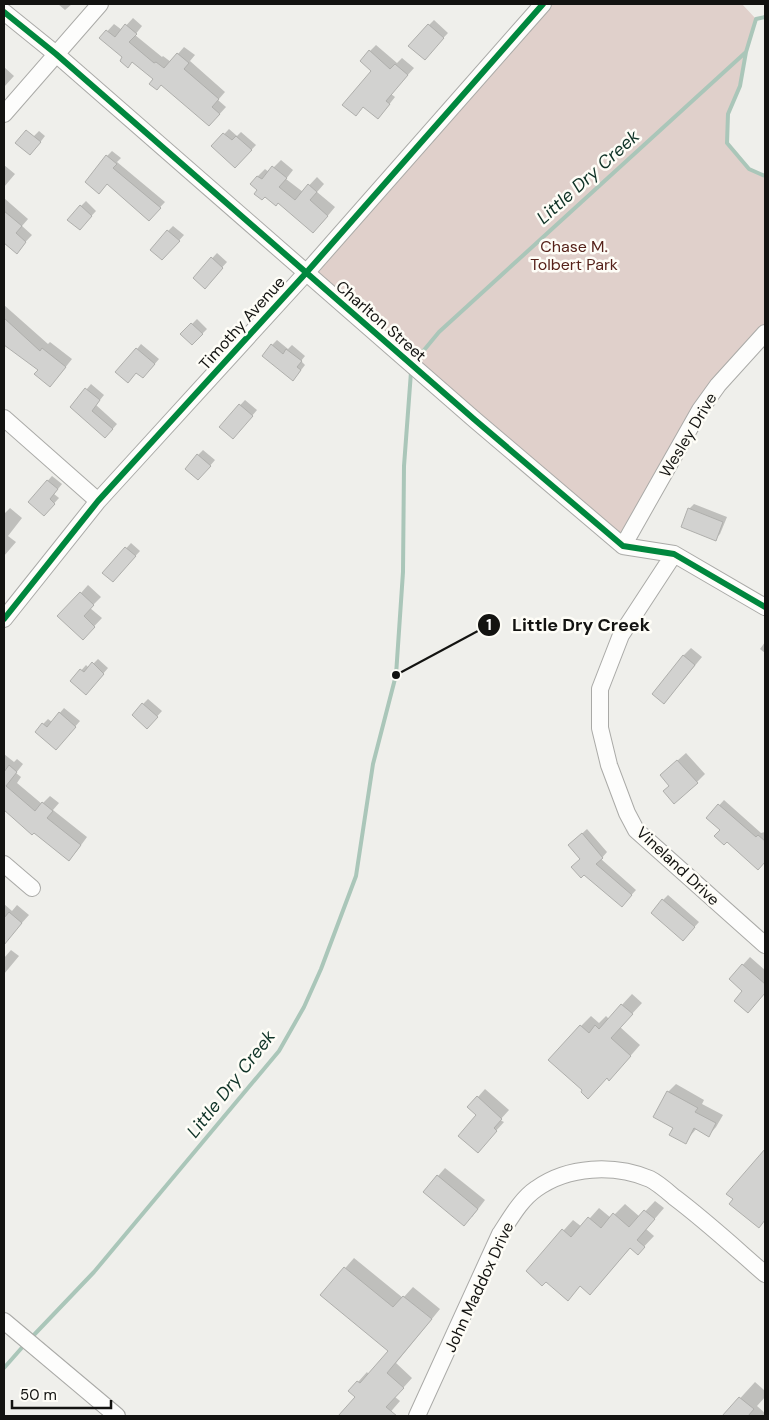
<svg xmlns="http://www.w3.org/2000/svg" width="769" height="1420" font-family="'DM Sans',sans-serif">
  <rect width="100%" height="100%" fill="#efefeb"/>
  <!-- green -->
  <path fill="#e0d0cb" d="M 543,4 L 742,4 L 756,19 L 746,52 L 740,86 L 728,114 L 727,143 L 749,169 L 765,176 L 765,333 L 718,385 L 623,546 L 306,273 Z"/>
  <!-- shadow -->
  <path fill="#0003" d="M 58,4 L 72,4 L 65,10 Z
    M 133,18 L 142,26 L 135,35 L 162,57 L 163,56 L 171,62 L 184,47 L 195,55 L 190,61 L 225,92 L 218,100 L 226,107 L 216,118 L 155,78 L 133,61 L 124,57 L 101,38 L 114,24 L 122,30 Z
    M 434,20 L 448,33 L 429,53 L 429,25 Z
    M 376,45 L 397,63 L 402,58 L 414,68 L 391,94 L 395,97 L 384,111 L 370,51 Z
    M 4,67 L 14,76 L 4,87 Z
    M 229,129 L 237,136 L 241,132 L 256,145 L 240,162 L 213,146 Z
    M 39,131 L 45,136 L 35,149 L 34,136 Z
    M 112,151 L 121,158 L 117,162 L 165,202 L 149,219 L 108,182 L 107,156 Z
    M 281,160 L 293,170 L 286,179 L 303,192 L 317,177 L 324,184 L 317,192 L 335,207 L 321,224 L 259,190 L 258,176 L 265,169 L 269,172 Z
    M 4,165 L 15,174 L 4,187 Z
    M 4,198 L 28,219 L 22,226 L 32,235 L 16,252 L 4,241 Z
    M 86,201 L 96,211 L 84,224 L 81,206 Z
    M 173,226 L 184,235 L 167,254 L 168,231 Z
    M 217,253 L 227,262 L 209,282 L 194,278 Z
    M 4,305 L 48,344 L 50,342 L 72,359 L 57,378 L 40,370 L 4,343 Z
    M 197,319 L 207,329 L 192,344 L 182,334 Z
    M 277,340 L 288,349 L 292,345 L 305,356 L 301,361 L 305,365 L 298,374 L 272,345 Z
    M 141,344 L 159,359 L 148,372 L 137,349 Z
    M 91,384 L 104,395 L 96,405 L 117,424 L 110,432 L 72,407 Z
    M 245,400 L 257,410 L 237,433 L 220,427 Z
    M 203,450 L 215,460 L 203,474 L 198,455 Z
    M 52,476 L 62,484 L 54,494 L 59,498 L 49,509 L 29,502 Z
    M 694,504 L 727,517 L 720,534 L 715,539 L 689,509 Z
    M 10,508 L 22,518 L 8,536 L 16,542 L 4,556 L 4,514 Z
    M 131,543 L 140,551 L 117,576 L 104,573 Z
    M 88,585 L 101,597 L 90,608 L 102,618 L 83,638 L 81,593 Z
    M 765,642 L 765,653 L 760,649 Z
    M 691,648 L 702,657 L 664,703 L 683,656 Z
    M 98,659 L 108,668 L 91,688 L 72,681 L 86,665 L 89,668 Z
    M 148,699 L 162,711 L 152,722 L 143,704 Z
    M 64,708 L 80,721 L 61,743 L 43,724 L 48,719 L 52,722 Z
    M 686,753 L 705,774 L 697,782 L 670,785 L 669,768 Z
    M 4,754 L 14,762 L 17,759 L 23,764 L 16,773 L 21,777 L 17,783 L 42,804 L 50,796 L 59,803 L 53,810 L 87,837 L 76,852 L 4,799 Z
    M 724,800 L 761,833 L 765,832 L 765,861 L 758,868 L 708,818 Z
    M 587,829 L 607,852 L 601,859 L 636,890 L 626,901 L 581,859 L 574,841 Z
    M 668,895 L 699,922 L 688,934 L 663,900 Z
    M 4,904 L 12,911 L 17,905 L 29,915 L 4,943 Z
    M 11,950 L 19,956 L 4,974 L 4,958 Z
    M 750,957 L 765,970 L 765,992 L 756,1003 L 730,979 Z
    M 632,994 L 642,1003 L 620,1027 L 640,1045 L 619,1069 L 581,1026 L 591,1016 L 599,1023 L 606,1016 L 609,1019 Z
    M 676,1084 L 704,1100 L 702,1104 L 723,1115 L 716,1127 L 709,1135 L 697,1128 L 685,1142 L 675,1127 L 668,1092 Z
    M 485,1089 L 509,1110 L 500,1120 L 504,1122 L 485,1143 L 478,1115 L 478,1097 Z
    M 765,1151 L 765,1220 L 759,1226 L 728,1194 Z
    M 445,1168 L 485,1200 L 472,1217 L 424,1192 Z
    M 655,1201 L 664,1208 L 646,1229 L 654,1236 L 638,1253 L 631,1247 L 600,1283 L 581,1285 L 567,1299 L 546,1281 L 527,1271 L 573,1220 L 582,1227 L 599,1208 L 611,1218 L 625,1204 L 640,1217 Z
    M 354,1258 L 403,1298 L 413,1287 L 440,1309 L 396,1363 L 412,1378 L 395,1397 L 400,1401 L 387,1416 L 340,1416 L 357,1397 L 358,1382 L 367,1372 L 369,1375 L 390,1351 L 322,1295 Z
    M 755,1382 L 765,1391 L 765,1397 L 757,1406 L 765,1413 L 765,1416 L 724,1416 Z"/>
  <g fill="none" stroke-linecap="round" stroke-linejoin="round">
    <!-- stream -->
    <path stroke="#aac6b9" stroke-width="4" d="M 765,17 L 756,19 L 746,52 L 740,86 L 728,114 L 727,143 L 749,169 L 765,176
      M 415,361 L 439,332 L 746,52
      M 31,1338 L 94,1272 L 279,1051 L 304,1007 L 321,969 L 356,876 L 373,764 L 396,675 L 403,572 L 404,466 L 411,372
      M 4,1368 L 26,1343"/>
  </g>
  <!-- building -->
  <path fill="#d2d2d0" stroke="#afafac" d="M 125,24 L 137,34 L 129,42 L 154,63 L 156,62 L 164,68 L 177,53 L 189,63 L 184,69 L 219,99 L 212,107 L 220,114 L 209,126 L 161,85 L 157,90 L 149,84 L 153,79 L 132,62 L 128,68 L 120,61 L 122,57 L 99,38 L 106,30 L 115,37 Z
    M 428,24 L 444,38 L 425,60 L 408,46 Z
    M 369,50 L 390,69 L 395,64 L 408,75 L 386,101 L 390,104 L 378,119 L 363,107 L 356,116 L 342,105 L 371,71 L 360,61 Z
    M 26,130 L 41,142 L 30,155 L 15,143 Z
    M 223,133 L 232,140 L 236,136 L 252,150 L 235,168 L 211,146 Z
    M 106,155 L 117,164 L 113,168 L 161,208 L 149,221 L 107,184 L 99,194 L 85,182 Z
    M 272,166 L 287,178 L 279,187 L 295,200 L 308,184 L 317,192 L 310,200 L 328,216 L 313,233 L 278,203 L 276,206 L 265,197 L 262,200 L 254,194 L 257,190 L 250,184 L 257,176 L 262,179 Z
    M 80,205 L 92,216 L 80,230 L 67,220 Z
    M 4,211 L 22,226 L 16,233 L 26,242 L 17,254 L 4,243 Z
    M 167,230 L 180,241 L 162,260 L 150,250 Z
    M 211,257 L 223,268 L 205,289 L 193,278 Z
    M 4,318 L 40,351 L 42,348 L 66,367 L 50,387 L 34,374 L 38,370 L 4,345 Z
    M 191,323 L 203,334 L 192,345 L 180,334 Z
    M 271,344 L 283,354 L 286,349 L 302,361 L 297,367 L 301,370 L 293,381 L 262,356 Z
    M 136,348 L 155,364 L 143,378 L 136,373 L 128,383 L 115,372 Z
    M 85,388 L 100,400 L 92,411 L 113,429 L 105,438 L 70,407 Z
    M 239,404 L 253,416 L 233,439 L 219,427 Z
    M 197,454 L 211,466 L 198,480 L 185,469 Z
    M 47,480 L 58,489 L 50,499 L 55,504 L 44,516 L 28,502 Z
    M 688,508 L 723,522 L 716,541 L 681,527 Z
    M 125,547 L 136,556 L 113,582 L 102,573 Z
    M 80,592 L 94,605 L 84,616 L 95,627 L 83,640 L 57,616 Z
    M 683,655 L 695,665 L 664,704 L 652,694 Z
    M 92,662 L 104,674 L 86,695 L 70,681 L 80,669 L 84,672 Z
    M 142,703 L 158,717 L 147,729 L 132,715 Z
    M 59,712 L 76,727 L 56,750 L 35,732 L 42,723 L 47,727 Z
    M 677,760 L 698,783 L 674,804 L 663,791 L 669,786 L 660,775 Z
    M 9,765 L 17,772 L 6,786 L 35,811 L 42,802 L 53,811 L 47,818 L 81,845 L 69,861 L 34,833 L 32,835 L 4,810 L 4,772 Z
    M 718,804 L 756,837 L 758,835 L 765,841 L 765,862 L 758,870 L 727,842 L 724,845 L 714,836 L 720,830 L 706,818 Z
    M 582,833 L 603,858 L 596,864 L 632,895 L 622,907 L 584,875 L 581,878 L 571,867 L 580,859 L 568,845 Z
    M 662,899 L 695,927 L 683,941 L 651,913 Z
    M 9,912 L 22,923 L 4,945 L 4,918 Z
    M 742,964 L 765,984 L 765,993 L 748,1013 L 734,1001 L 742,991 L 729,979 Z
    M 621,1004 L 633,1014 L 611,1038 L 631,1056 L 609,1081 L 607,1078 L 588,1099 L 581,1092 L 582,1090 L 548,1060 L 580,1025 L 589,1033 L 595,1025 L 599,1029 Z
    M 667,1091 L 698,1108 L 695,1112 L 716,1123 L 709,1137 L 694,1128 L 686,1144 L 669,1135 L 673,1128 L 653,1117 Z
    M 477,1096 L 502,1119 L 494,1128 L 497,1131 L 478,1153 L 458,1136 L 476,1115 L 467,1107 Z
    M 765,1149 L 765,1220 L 759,1228 L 729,1204 L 733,1199 L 726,1194 Z
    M 437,1175 L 478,1209 L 464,1226 L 423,1192 Z
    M 644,1210 L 655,1219 L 637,1240 L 645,1247 L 638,1255 L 630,1248 L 590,1295 L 580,1286 L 568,1301 L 546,1282 L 542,1286 L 526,1271 L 562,1229 L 571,1237 L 588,1217 L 601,1228 L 613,1213 L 629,1227 Z
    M 344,1267 L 393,1307 L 403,1296 L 432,1319 L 387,1373 L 404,1388 L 386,1407 L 397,1416 L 338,1416 L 355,1397 L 348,1391 L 357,1381 L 360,1383 L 388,1351 L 320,1295 Z
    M 739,1397 L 754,1409 L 748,1416 L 722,1416 Z"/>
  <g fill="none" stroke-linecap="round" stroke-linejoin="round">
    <defs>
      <path id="minor" d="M 4,12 L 56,54 L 475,420 L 623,546 L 674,554 L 765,607
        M 4,114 L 100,4
        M 4,418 L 98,501
        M 623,546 L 700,410 L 718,385 L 765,333
        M 674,554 L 621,635 L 600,689 L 600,728 L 609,765 L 627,813 L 636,830 L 765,945
        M 4,619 L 98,501 L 306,273 L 543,4
        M 4,864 L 32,888
        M 4,1321 L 117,1416
        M 417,1416 L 500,1234 C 510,1219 521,1199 536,1189 C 568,1166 614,1164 650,1179 C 658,1183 667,1191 674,1197 C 706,1221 735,1248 765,1274"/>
    </defs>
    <!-- minor casing -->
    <use href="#minor" stroke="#aaaaa7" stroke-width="18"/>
    <!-- minor -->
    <use href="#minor" stroke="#fdfdfc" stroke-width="16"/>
    <defs>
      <path id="cycleway" d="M 4,12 L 56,54 L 475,420 L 623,546 L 674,554 L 765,607
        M 4,619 L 98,501 L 306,273 L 543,4"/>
    </defs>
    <!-- cycleway casing -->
    <use href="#cycleway" stroke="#fefdf7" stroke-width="9"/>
    <!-- cycleway -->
    <use href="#cycleway" stroke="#00873e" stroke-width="6"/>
  </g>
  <g text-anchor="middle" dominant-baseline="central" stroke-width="5" stroke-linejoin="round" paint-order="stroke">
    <!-- park labels -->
    <g font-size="16" fill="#56221a" stroke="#fefdf7">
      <text x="574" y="246">Chase M.<tspan x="574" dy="18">Tolbert Park</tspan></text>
    </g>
    <!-- street labels -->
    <g font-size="16" fill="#131311" stroke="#fefdf7">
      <text transform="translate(381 321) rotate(41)">Charlton Street</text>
      <text transform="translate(242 323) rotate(-48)">Timothy Avenue</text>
      <text transform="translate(688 435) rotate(-59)">Wesley Drive</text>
      <text transform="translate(678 866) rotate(43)">Vineland Drive</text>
      <text transform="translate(479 1287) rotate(-65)">John Maddox Drive</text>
    </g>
    <!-- water labels -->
    <g font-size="18" font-style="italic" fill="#0e3226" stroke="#fefdf7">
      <text transform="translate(588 177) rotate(-42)">Little Dry Creek</text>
      <text transform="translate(231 1084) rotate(-52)">Little Dry Creek</text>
    </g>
  </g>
  <!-- callouts -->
  <path fill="none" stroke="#131311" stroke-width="2" d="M396 675L489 625"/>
  <g fill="#131311" stroke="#fefdf7" stroke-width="2">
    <circle cx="396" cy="675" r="5"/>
    <circle cx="489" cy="625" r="12"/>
  </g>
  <g font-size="15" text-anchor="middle" font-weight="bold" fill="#fff">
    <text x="489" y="630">1</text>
  </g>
  <g font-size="18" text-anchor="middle" font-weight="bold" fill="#131311" stroke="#fefdf7" stroke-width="5" stroke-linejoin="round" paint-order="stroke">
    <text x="581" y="631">Little Dry Creek</text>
  </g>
  <!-- border -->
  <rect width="769" height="1420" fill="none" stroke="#131311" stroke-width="10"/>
  <!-- scale -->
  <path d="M12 1400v8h99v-8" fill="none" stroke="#131311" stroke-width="2.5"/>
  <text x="20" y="1400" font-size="15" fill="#131311" stroke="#fefdf7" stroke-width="4" paint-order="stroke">50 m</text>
</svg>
